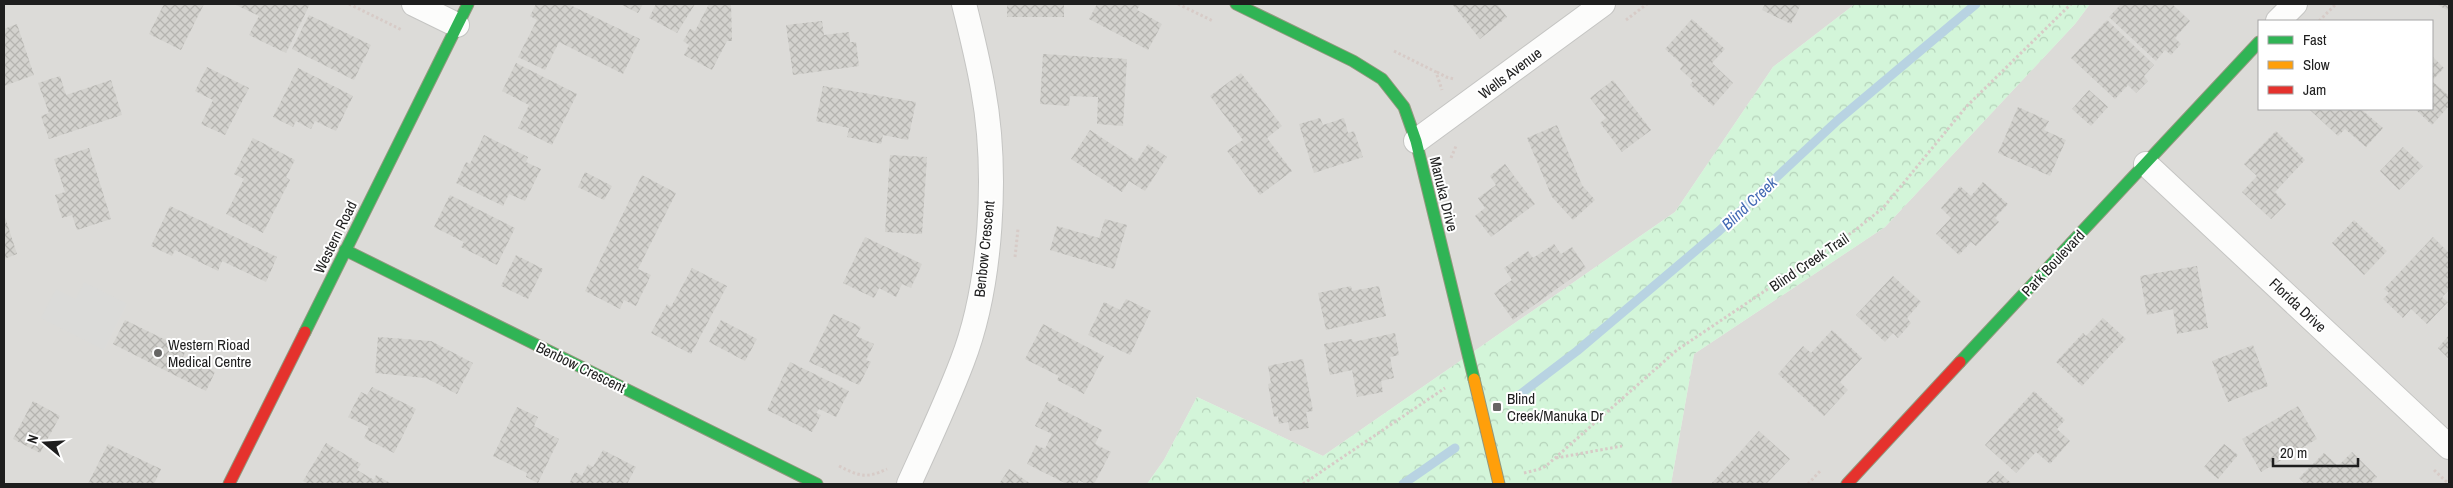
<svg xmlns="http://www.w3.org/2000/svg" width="2453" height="488" font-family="'Archivo Narrow',sans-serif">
  <defs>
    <pattern id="park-crowns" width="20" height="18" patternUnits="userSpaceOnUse" patternTransform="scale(1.25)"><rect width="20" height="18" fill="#d3f5d9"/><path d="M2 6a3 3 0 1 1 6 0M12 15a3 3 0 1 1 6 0" fill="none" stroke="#b5d2ba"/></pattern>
    <pattern id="building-cross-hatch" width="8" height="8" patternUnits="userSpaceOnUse" patternTransform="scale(1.25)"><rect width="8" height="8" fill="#d3d2ce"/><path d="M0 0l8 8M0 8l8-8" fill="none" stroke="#b5b4b0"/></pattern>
  </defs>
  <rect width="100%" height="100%" fill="#edece7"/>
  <!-- residential -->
  <path fill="#dcdbd8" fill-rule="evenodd" d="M 4,4 L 1855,4 L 1773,67 L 1675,212 L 1323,456 L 1197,397 L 1164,460 L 1147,484 L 4,484 Z
    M 2090,4 L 2449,4 L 2449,484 L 1671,484 L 1694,354 L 1885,227 L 2075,24 ZM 2259,21 L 2432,21 L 2432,109 L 2259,109 Z"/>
  <!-- park -->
  <path fill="url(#park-crowns)" d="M 1855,4 L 2090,4 L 2075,24 L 1885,227 L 1694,354 L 1671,484 L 1147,484 L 1164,460 L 1197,397 L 1323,456 L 1675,212 L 1773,67 Z"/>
  <!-- parking -->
  <path fill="#dbdbd9" d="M 84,282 L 127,304 L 104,350 L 41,318 L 56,289 L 76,299 Z"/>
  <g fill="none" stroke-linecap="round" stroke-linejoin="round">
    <!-- stream -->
    <path stroke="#b8d3e2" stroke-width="9" d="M 1518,396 L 1577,351 L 1719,231 L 1838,120 L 1976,4
      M 1403,484 L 1455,448"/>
  </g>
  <!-- building -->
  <path fill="url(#building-cross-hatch)" d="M 164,4 L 204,4 L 181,50 L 149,34 Z
    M 234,4 L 310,4 L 286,53 L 249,35 L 259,16 Z
    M 536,4 L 568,4 L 640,39 L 623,74 L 559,42 L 545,70 L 518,57 L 537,20 L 530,16 Z
    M 620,4 L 643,4 L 638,13 Z
    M 656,4 L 695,4 L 677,33 L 649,18 Z
    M 709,4 L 731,4 L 732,41 L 727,41 L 712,70 L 684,55 L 689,45 L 683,41 L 690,29 L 695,31 Z
    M 1007,4 L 1064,4 L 1064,17 L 1007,17 Z
    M 1097,4 L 1138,4 L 1140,5 L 1137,10 L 1162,24 L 1148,50 L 1089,19 Z
    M 1452,4 L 1497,4 L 1507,17 L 1480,39 Z
    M 1765,4 L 1801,4 L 1791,24 L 1762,10 Z
    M 2121,4 L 2172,4 L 2190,21 L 2175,38 L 2181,44 L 2171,55 L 2165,50 L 2156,61 L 2109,17 Z
    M 2436,4 L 2449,4 L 2449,11 Z
    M 309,15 L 371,45 L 354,80 L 292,49 Z
    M 1692,19 L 1725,49 L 1712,63 L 1733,83 L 1713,106 L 1690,85 L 1693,81 L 1680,69 L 1683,65 L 1665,49 Z
    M 2107,20 L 2154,65 L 2144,76 L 2148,81 L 2136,93 L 2128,85 L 2115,99 L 2071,58 Z
    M 822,21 L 824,35 L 849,32 L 850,42 L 856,42 L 859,66 L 793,75 L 786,25 Z
    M 17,24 L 34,75 L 4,86 L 4,29 Z
    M 1043,54 L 1127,59 L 1123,126 L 1097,124 L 1098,97 L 1070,96 L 1069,106 L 1040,104 Z
    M 2432,56 L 2444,68 L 2432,81 L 2449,96 L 2449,106 L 2432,125 L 2415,109 L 2432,109 Z
    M 516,63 L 577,94 L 552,145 L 518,128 L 529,105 L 502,91 Z
    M 207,67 L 249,88 L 225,135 L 201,124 L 213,100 L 195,91 Z
    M 298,68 L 353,96 L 336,131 L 315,121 L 311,129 L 296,121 L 293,127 L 273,117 Z
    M 1241,73 L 1282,126 L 1267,138 L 1292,171 L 1260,195 L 1227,151 L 1243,140 L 1210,96 Z
    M 60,76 L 66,95 L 111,80 L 122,115 L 49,139 L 41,116 L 49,113 L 38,83 Z
    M 1613,80 L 1651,130 L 1622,152 L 1600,123 L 1606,118 L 1590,98 Z
    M 823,86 L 916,102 L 908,140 L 883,135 L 881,144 L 847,137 L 849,128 L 816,121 Z
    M 2089,90 L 2108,107 L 2091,126 L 2072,109 Z
    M 2018,107 L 2049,121 L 2044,130 L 2066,140 L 2050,176 L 1998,153 Z
    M 2311,109 L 2361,109 L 2383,128 L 2366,147 L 2345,129 L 2338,136 L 2310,110 Z
    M 1320,118 L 1323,125 L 1344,118 L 1348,133 L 1354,131 L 1363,157 L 1314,173 L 1299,124 Z
    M 1557,125 L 1582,185 L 1595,200 L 1573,220 L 1552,197 L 1527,138 Z
    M 1090,130 L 1137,161 L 1148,144 L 1167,157 L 1145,191 L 1129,181 L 1122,192 L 1071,159 Z
    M 2276,131 L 2305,160 L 2275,192 L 2286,204 L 2271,219 L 2242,192 L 2257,176 L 2244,164 Z
    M 484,135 L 528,157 L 526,162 L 541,169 L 525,201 L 509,194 L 503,206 L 456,183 L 466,162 L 470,164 Z
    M 253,138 L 295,160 L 286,177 L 290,180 L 263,233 L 226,214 L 244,179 L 234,174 Z
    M 2403,147 L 2423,166 L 2399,190 L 2380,171 Z
    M 89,148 L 111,219 L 77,230 L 72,215 L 62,218 L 55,195 L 65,192 L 54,159 Z
    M 890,155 L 927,157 L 922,234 L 885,232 Z
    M 1505,164 L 1535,204 L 1491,237 L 1475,216 L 1485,208 L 1478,198 L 1496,185 L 1490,176 Z
    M 585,172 L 612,186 L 604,200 L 578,187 Z
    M 642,175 L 676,193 L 638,269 L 651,275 L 636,306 L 624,300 L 620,309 L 585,291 Z
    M 1983,182 L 2008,204 L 1995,218 L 1999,222 L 1976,246 L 1971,242 L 1959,255 L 1936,234 L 1951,218 L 1941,208 L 1960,186 L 1971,196 Z
    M 450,195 L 515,228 L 497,265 L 461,247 L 464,242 L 434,227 Z
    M 170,206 L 277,257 L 266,282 L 222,261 L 218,271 L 175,250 L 172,256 L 151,246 Z
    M 5,217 L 17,254 L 4,259 L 4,218 Z
    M 1105,219 L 1127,225 L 1114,269 L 1050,250 L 1057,226 L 1099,238 Z
    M 2354,220 L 2387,251 L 2364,275 L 2332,243 Z
    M 865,237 L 922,264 L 911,288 L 902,284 L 896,297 L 879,288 L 874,298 L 843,283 Z
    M 2433,237 L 2449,253 L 2449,290 L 2442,297 L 2448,302 L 2427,324 L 2411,309 L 2403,318 L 2383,299 L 2389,293 L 2384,289 Z
    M 1554,244 L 1561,254 L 1572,247 L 1586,268 L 1513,320 L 1494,293 L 1512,280 L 1504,268 L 1528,251 L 1533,258 Z
    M 516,255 L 543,269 L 528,299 L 501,286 Z
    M 2197,266 L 2208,328 L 2177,334 L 2173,309 L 2147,315 L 2140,276 Z
    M 692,268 L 727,286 L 691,354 L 651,333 L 667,304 L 671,307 Z
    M 1893,276 L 1921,302 L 1907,318 L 1911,323 L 1898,338 L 1893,333 L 1885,342 L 1856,315 Z
    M 1351,286 L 1352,291 L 1379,286 L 1386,316 L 1326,330 L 1318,293 Z
    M 1126,299 L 1151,311 L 1130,355 L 1088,335 L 1104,302 L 1120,310 Z
    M 833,314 L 861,327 L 856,336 L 874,344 L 866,360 L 871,362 L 859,385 L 809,362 Z
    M 2103,318 L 2126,339 L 2082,386 L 2056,362 L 2083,333 L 2086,336 Z
    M 125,320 L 186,350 L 183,357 L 215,372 L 206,391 L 113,344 Z
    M 721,320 L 757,339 L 745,361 L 709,342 Z
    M 1043,324 L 1104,356 L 1084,394 L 1057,380 L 1059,376 L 1025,359 Z
    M 1832,330 L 1862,358 L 1840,382 L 1848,390 L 1824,416 L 1778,374 L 1803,346 L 1811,353 Z
    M 1395,333 L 1399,355 L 1390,357 L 1394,378 L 1381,381 L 1383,392 L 1357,397 L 1352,370 L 1330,375 L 1324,344 L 1352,339 L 1353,342 Z
    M 2449,335 L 2449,359 L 2438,348 Z
    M 378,337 L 431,341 L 473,363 L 457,394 L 426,378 L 375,373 Z
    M 2253,345 L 2268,386 L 2228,402 L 2212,361 Z
    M 1303,359 L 1313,411 L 1306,412 L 1309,428 L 1290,431 L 1288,422 L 1279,424 L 1278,416 L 1274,417 L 1268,384 L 1271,383 L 1268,366 Z
    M 790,362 L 849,391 L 836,417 L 819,409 L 816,413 L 821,415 L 812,432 L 767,410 Z
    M 372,387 L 416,409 L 394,453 L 364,438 L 369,427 L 348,417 L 361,392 L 367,395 Z
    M 2034,391 L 2065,420 L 2057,429 L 2070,441 L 2050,464 L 2036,452 L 2016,473 L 1985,445 Z
    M 33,401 L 60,416 L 40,453 L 13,439 Z
    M 1047,402 L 1102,430 L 1095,444 L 1111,452 L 1094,484 L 1086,484 L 1079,480 L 1077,484 L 1067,484 L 1027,464 L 1036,445 L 1045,449 L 1052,434 L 1035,426 Z
    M 2298,406 L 2317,439 L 2261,472 L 2242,439 Z
    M 517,407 L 538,417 L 534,426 L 559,439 L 538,483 L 526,477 L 527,473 L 493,456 Z
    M 1759,431 L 1790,459 L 1766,484 L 1711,484 Z
    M 326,443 L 361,464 L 357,470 L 374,480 L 376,475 L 392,484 L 309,484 L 303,481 Z
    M 108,444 L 161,469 L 154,484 L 88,484 Z
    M 2224,444 L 2238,455 L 2218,479 L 2204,467 Z
    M 603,450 L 636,467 L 627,484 L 569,484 L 575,472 L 582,476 L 588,464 L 593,467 Z
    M 2352,452 L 2377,477 L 2370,484 L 2305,484 L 2299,478 L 2324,453 L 2338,466 Z
    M 1009,469 L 1031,484 L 999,484 Z
    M 1998,471 L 2012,484 L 1985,484 Z"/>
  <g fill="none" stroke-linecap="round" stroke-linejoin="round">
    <defs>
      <path id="street" d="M 414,4 L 457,25
        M 2278,21 L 2295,4
        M 1416,141 L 1603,4
        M 2146,164 L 2449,447
        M 909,484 C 927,444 946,404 962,362 C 992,285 998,170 983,89 C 978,60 971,32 964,4"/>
      <path id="fast" d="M 1236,4 L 1353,61 L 1382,79 L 1404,107 L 1416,141 L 1474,379
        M 345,250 L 817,484
        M 305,332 L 468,4
        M 1960,362 L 2259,42"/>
      <path id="slow" d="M 1474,379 L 1499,484"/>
      <path id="jam" d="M 229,484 L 305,332
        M 1847,484 L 1960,362"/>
    </defs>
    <!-- street casing -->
    <use href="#street" stroke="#c5c5c3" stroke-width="26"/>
    <!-- fast casing -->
    <use href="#fast" stroke="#92987e" stroke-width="13"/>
    <!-- slow casing -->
    <use href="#slow" stroke="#92987e" stroke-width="13"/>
    <!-- jam casing -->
    <use href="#jam" stroke="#92987e" stroke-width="13"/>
    <!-- path -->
    <path stroke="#d7cbc7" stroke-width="3" stroke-dasharray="2.5 2.5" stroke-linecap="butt" d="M 349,4 L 402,30
      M 1178,4 L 1213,21
      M 1626,20 L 1647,4
      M 2319,21 L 2336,4
      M 1394,51 L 1436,72 L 1442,90
      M 1437,72 L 1446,77 L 1454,79
      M 1451,158 L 1456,146
      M 1015,257 L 1018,229
      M 1556,458 L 1622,446
      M 839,466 C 859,476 866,479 887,469
      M 2434,470 L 2449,484
      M 1524,473 L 1540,469 L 1546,466 L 1677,350 L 1854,231 L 1883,208 L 1966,107 L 2071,4
      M 1303,484 L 1445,388
      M 1808,484 L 1821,470"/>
    <!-- street -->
    <use href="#street" stroke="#fcfcfb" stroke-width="24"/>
    <!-- fast -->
    <use href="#fast" stroke="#30b455" stroke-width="11"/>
    <!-- slow -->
    <use href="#slow" stroke="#ff9f0a" stroke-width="11"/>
    <!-- jam -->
    <use href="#jam" stroke="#e5322d" stroke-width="11"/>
  </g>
  <!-- markers -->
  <g fill="#666664" stroke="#fff" stroke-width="2">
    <circle cx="158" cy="353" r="5"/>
    <rect x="1492" y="402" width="10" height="10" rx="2.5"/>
  </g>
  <g text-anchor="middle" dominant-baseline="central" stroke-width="4" stroke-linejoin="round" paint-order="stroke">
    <!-- street labels -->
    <g font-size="15" fill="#1e1e1e" stroke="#fff">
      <text transform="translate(1510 73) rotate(-37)">Wells Avenue</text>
      <text transform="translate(1444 194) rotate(76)">Manuka Drive</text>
      <text transform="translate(335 237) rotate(-64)">Western Road</text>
      <text transform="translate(984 249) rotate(-84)">Benbow Crescent</text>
      <text transform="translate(1809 262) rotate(-34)">Blind Creek Trail</text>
      <text transform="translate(2053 263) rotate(-47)">Park Boulevard</text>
      <text transform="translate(2298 305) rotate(43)">Florida Drive</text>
      <text transform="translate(581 367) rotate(26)">Benbow Crescent</text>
    </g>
    <!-- poi labels -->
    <g font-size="15" fill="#1e1e1e" stroke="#fff" text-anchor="start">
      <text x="168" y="344">Western Rioad<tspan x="168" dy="17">Medical Centre</tspan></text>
      <text x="1507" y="398">Blind<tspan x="1507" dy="17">Creek/Manuka Dr</tspan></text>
    </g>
    <!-- water labels -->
    <g font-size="16" font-style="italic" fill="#446ab4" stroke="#fff">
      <text transform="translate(1749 203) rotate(-43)">Blind Creek</text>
    </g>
  </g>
  <!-- border -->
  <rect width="2453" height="488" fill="none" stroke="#1e1e1e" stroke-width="10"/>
  <!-- legend -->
  <rect x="2258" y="20" width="175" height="90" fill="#ffffff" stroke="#a5a5a5"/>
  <rect x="2268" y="36" width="25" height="8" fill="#30b455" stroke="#a5a5a5"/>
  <text x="2303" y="45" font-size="15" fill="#1e1e1e">Fast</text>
  <rect x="2268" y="61" width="25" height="8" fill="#ff9f0a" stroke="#a5a5a5"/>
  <text x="2303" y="70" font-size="15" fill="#1e1e1e">Slow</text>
  <rect x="2268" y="86" width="25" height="8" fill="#e5322d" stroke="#a5a5a5"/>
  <text x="2303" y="95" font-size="15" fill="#1e1e1e">Jam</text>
  <!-- north arrow -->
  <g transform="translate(45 443) rotate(288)" stroke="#ffffff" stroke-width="4" paint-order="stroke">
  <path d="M0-4L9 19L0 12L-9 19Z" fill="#1e1e1e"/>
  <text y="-8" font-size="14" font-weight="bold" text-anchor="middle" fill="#1e1e1e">N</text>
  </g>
  <!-- scale -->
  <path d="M2273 458v8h85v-8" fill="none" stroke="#1e1e1e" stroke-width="2.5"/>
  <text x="2280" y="458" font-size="15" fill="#1e1e1e" stroke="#ffffff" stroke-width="4" paint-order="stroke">20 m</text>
</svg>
